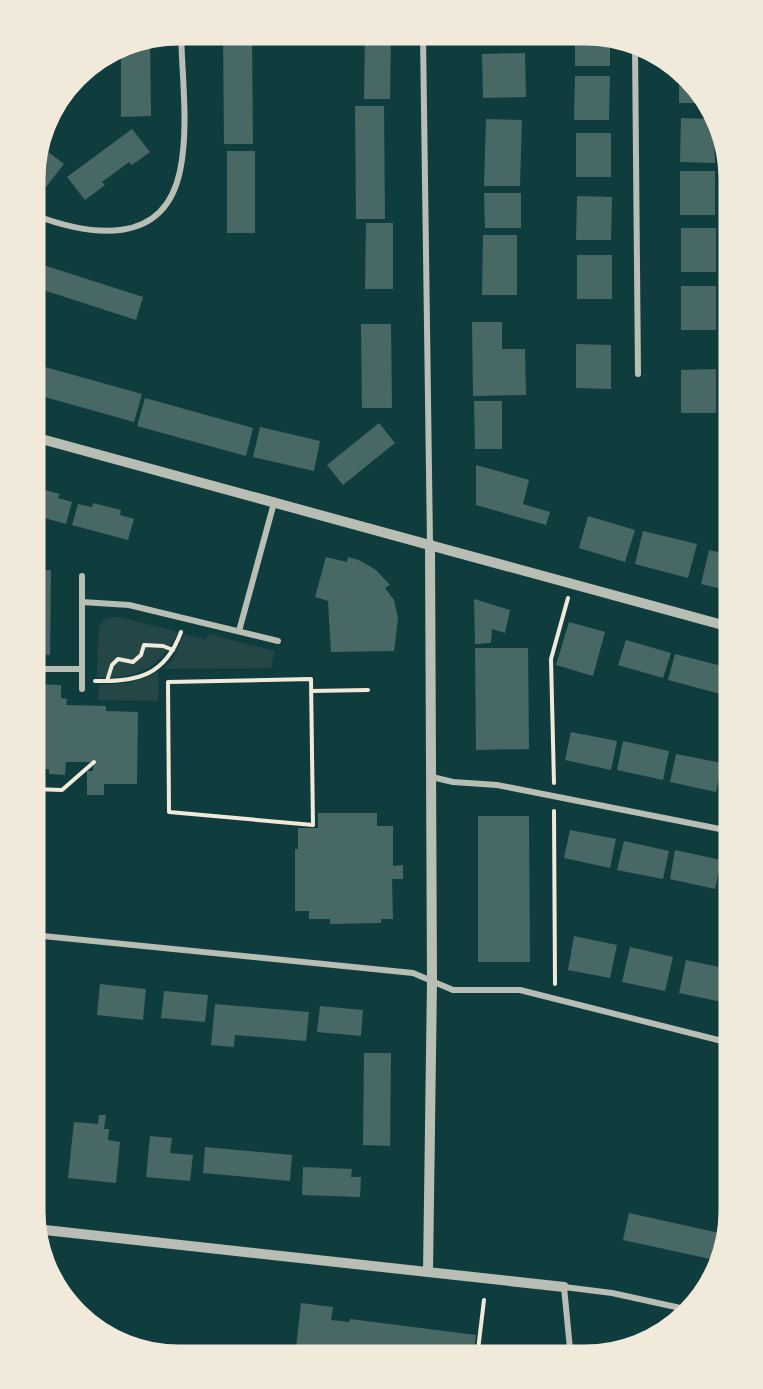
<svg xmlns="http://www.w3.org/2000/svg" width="763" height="1389" font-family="'Work Sans',sans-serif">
  <rect width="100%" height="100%" fill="#0f3d3e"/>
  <!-- green -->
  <path fill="#244646" d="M 119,617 L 178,632 C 161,667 136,681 97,677 L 99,626 L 107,618 Z
    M 184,634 L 206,640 L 208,634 L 275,651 L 271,668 L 162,669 L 172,661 Z
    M 158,672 L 158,701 L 98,700 L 99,685 L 129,683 Z"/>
  <!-- building -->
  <path fill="#486865" d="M 223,33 L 252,33 L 253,144 L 224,144 Z
    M 365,34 L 391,34 L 390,99 L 364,99 Z
    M 575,36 L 610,36 L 610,66 L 575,66 Z
    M 150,39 L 151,116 L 121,117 L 121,46 Z
    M 525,53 L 526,97 L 483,98 L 482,54 Z
    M 679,68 L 680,69 L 703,103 L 679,103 Z
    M 575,76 L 610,76 L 609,120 L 574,120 Z
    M 355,106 L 384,106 L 385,219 L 356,219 Z
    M 681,118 L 713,119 L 715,163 L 680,162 Z
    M 486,119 L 522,120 L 520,186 L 484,186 Z
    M 132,129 L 150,152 L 132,165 L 129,162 L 102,182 L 105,185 L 85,200 L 67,177 Z
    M 576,133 L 611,133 L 611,177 L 576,177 Z
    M 39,145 L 64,164 L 46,187 L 34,179 L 34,160 Z
    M 227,151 L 255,151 L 255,233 L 227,233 Z
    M 680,171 L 715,171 L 715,215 L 680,215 Z
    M 484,193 L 521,193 L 521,228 L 485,228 Z
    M 577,196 L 612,197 L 611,240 L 576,240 Z
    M 366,223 L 393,223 L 393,289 L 365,289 Z
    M 681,228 L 716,228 L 716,272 L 681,272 Z
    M 483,235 L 517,235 L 517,295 L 482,295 Z
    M 577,255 L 612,255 L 612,299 L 577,299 Z
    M 34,262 L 143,297 L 136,320 L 34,287 Z
    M 681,286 L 716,286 L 716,330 L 681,330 Z
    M 472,322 L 502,322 L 502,349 L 525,349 L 526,395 L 473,396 Z
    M 361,324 L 391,324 L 392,408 L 362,408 Z
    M 576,344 L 611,345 L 611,389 L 576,388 Z
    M 34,364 L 142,394 L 134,422 L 34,394 Z
    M 716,369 L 716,413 L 681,413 L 681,370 Z
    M 145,398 L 253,428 L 246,456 L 137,426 Z
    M 474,401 L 502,401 L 502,449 L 475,449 Z
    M 379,423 L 395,443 L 343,485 L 327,465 Z
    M 260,427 L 320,441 L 314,471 L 253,457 Z
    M 476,465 L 529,480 L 523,504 L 550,512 L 546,525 L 476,505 Z
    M 34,487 L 60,494 L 58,498 L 72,502 L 66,524 L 34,515 Z
    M 93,503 L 121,510 L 120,515 L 134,519 L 128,540 L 72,525 L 78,504 L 92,507 Z
    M 588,516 L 635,530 L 625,562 L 579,548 Z
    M 643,531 L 697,544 L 688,578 L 635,564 Z
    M 709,550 L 730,555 L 730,591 L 701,584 Z
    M 326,557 L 347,562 L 348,557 L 359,560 L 376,570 L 390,585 L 385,588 L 394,600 L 398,618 L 394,651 L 331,652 L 328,601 L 315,597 Z
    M 34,570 L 51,570 L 50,655 L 34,654 Z
    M 474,599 L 510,610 L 505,633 L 492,629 L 491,643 L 475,644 Z
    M 569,622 L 605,632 L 593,676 L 556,665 Z
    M 626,640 L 671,653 L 663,678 L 618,665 Z
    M 475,648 L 528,648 L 529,749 L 476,750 Z
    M 675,654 L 730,668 L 728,696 L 668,680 Z
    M 34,684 L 61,685 L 61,698 L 67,699 L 66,705 L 106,706 L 106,711 L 138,712 L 137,784 L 104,784 L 104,795 L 87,795 L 87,771 L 93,771 L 94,762 L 66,762 L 65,775 L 49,774 L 49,769 L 34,769 Z
    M 571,732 L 617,741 L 611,770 L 565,760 Z
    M 623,741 L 669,751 L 663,780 L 617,770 Z
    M 676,754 L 722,763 L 716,792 L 670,782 Z
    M 726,764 L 730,765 L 730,795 L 720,792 Z
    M 318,813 L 377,813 L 377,826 L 393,826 L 393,866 L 403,865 L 403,879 L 392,879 L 393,919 L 381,919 L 381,923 L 330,924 L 330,919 L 309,919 L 309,911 L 295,911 L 295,849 L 298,849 L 298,828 L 318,828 Z
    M 478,816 L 529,816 L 530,962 L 478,962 Z
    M 570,830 L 616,839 L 610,868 L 564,858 Z
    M 624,841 L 669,851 L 663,879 L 617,870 Z
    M 675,850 L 721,860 L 715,889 L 670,879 Z
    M 729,852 L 730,852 L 730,893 L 721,892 Z
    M 574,936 L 617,945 L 610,978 L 568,970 Z
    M 630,947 L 673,957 L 665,991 L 622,982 Z
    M 686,960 L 729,969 L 722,1002 L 679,993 Z
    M 100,984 L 146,989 L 143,1020 L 97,1015 Z
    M 164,991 L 208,995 L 205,1022 L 161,1018 Z
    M 215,1004 L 309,1012 L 306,1041 L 235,1035 L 234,1047 L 211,1045 Z
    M 320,1006 L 363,1010 L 361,1036 L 317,1032 Z
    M 364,1053 L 391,1053 L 390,1146 L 363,1145 Z
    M 99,1115 L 106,1115 L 104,1129 L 109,1129 L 108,1140 L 120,1142 L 116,1183 L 68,1178 L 74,1122 L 98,1124 Z
    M 150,1136 L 172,1138 L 170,1153 L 193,1155 L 190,1181 L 146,1177 Z
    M 205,1147 L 292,1155 L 290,1181 L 203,1173 Z
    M 303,1167 L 352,1169 L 351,1177 L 361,1177 L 360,1197 L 302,1195 Z
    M 629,1213 L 724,1234 L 715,1260 L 623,1240 Z
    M 301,1303 L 333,1307 L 331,1320 L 349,1322 L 350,1319 L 476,1335 L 474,1350 L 351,1352 L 328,1349 L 328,1352 L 323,1352 L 290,1353 L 290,1348 L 296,1348 Z"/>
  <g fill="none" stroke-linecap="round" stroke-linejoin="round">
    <!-- path -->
    <path stroke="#f1e9da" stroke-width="4" d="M 311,679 L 313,825 L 169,812 L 168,682 Z
      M 95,681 C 137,682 165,676 181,632
      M 107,681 L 112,665 L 118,659 L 133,662 L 141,655 L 144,645 L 163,646 L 173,650
      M 311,691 L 368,690
      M 554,783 L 551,659 L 568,598
      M 33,789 L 62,790 L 94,762
      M 554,811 L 555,984
      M 478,1350 L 484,1300"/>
    <!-- minor -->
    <path stroke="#b8beb3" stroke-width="6" d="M 423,35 L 430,544
      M 635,47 L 638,374
      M 34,215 C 90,236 164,248 180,171 C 189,129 182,76 181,33
      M 82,602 L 129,605 L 278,641
      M 239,631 L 274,503
      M 40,669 L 82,669
      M 82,689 L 82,576
      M 432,777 L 453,782 L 497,785 L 730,831
      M 33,935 L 413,973 L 453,990 L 520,990 L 730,1043
      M 570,1349 L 564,1287 L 612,1293 L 685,1309"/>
    <!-- tertiary -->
    <path stroke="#b8beb3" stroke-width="10" d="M 34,437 L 730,627
      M 36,1229 L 564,1287
      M 428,1272 L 432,982 L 430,544"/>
  </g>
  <!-- crop -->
  <path d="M0 0H763V1389H0ZM179 44H585A135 135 0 0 1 720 179V1211A135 135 0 0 1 585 1346H179A135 135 0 0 1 44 1211V179A135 135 0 0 1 179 44Z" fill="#f1e9da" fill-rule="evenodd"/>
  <path fill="none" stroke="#f1e9da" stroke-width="3" d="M179 44H585A135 135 0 0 1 720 179V1211A135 135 0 0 1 585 1346H179A135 135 0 0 1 44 1211V179A135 135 0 0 1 179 44Z"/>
</svg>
